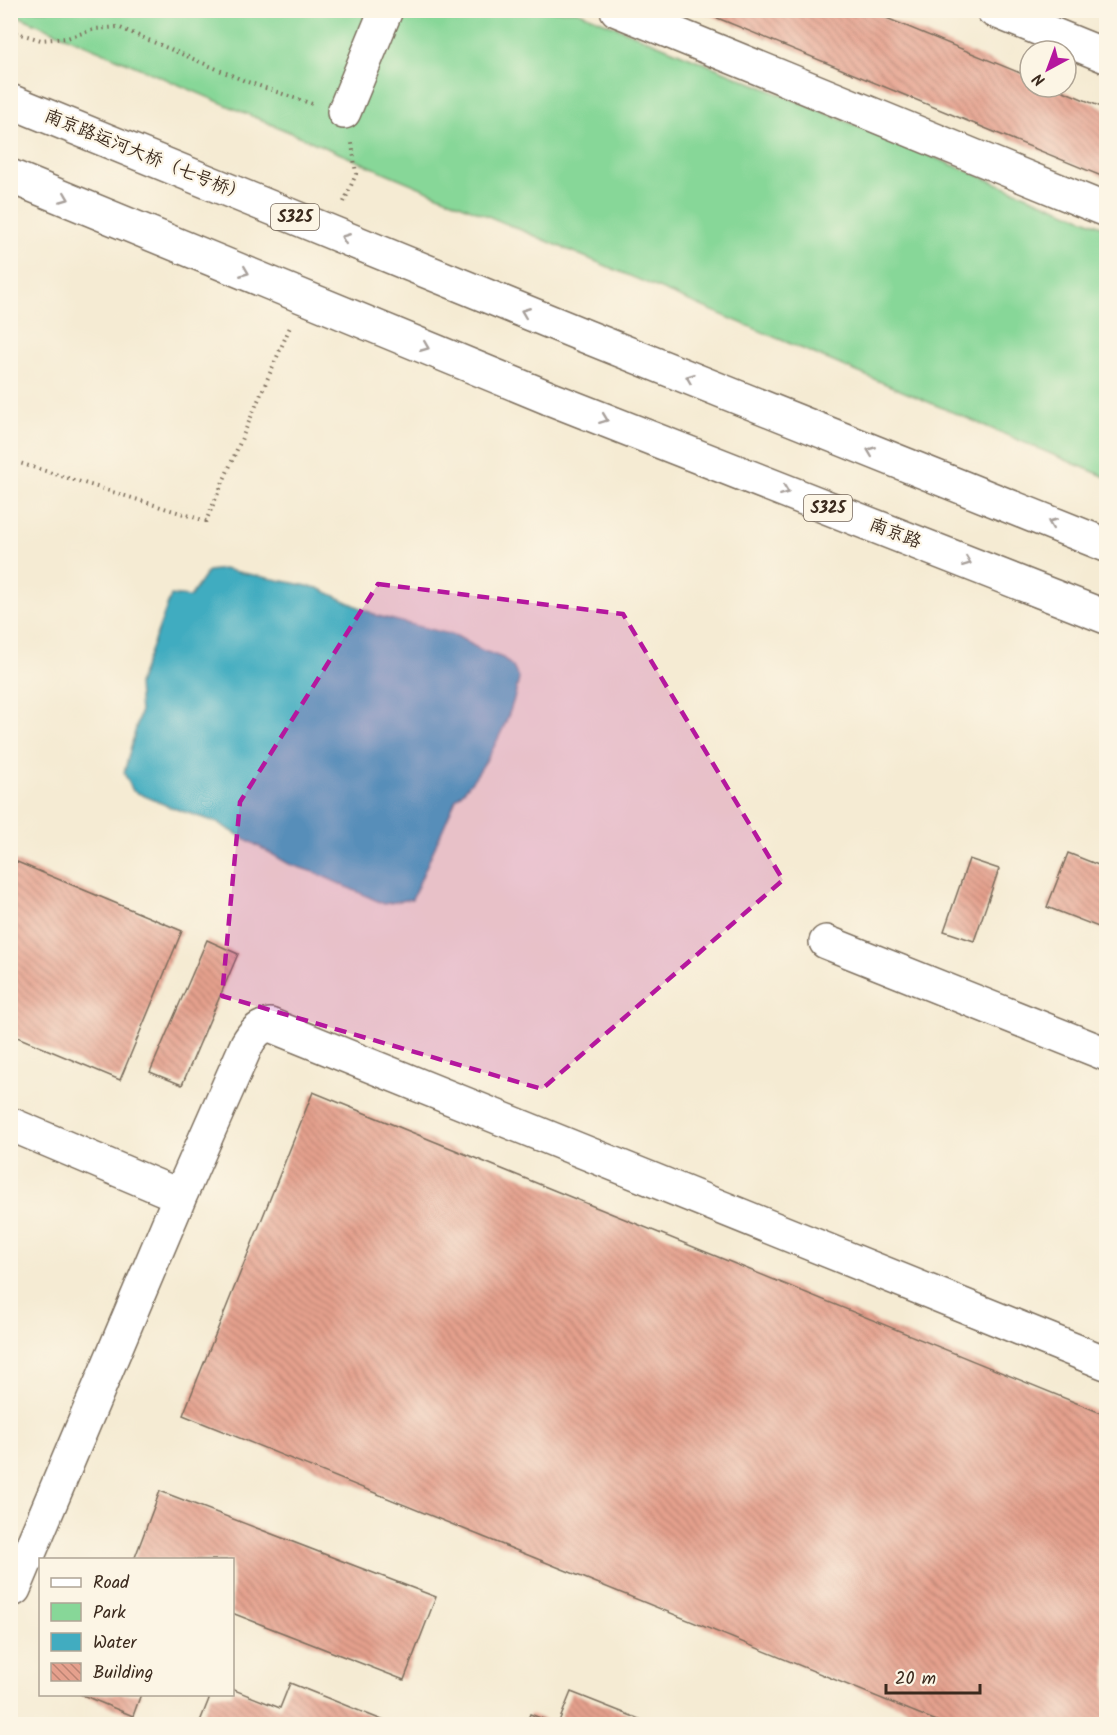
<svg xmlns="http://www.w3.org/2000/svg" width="1117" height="1735" font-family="Kalam,'LXGW WenKai TC',sans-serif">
  <defs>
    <pattern id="building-back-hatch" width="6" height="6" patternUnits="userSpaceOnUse" patternTransform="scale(1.5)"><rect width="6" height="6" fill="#e5a08d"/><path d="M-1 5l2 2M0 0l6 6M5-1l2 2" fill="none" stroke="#bb8373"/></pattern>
  </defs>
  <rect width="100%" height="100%" fill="#fcf5e5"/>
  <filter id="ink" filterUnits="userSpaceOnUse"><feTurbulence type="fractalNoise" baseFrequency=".0167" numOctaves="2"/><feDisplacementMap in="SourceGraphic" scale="12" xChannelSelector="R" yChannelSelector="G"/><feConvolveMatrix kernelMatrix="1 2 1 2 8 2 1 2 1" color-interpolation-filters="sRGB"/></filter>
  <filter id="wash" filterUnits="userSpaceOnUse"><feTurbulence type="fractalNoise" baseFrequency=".008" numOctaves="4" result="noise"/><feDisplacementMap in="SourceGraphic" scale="24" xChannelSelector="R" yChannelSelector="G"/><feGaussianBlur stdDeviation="1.35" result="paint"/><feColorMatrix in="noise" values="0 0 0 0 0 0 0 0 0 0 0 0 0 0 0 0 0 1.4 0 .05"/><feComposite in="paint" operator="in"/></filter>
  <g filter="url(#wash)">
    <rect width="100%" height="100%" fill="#f5ebd3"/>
    <!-- green -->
    <path fill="#87d798" stroke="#61805b" stroke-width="1.5" d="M 11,10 L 577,11 L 1106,228 L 1106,477 L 315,143 L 11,13 Z"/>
    <!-- water -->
    <path fill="#41acc0" stroke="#3e6b6f" stroke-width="1.5" d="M 223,569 L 318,588 L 378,616 L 457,636 L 479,649 L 503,658 L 513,667 L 519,679 C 511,720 486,770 456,799 L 412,899 L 384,904 L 316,873 L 289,864 L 218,823 L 170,807 L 133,791 L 124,773 L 140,713 L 138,684 L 171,595 L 190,597 L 208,571 Z"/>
    <g id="blocks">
      <!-- building -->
      <path fill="url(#building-back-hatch)" d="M 698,10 L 867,10 L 1030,77 L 1030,87 L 1054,87 L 1106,109 L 1106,178 Z
        M 1068,853 L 1106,868 L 1106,930 L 1047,907 Z
        M 10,859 L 182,931 L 120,1080 L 10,1034 Z
        M 969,859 L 999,869 L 974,941 L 944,931 Z
        M 207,940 L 238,954 L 182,1085 L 150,1072 Z
        M 313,1092 L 1106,1415 L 1106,1714 L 1102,1724 L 944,1724 L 183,1415 Z
        M 160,1491 L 436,1597 L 404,1680 L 232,1613 L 232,1560 L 134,1560 Z
        M 290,1683 L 392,1724 L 199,1724 L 211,1694 L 232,1694 L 232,1689 L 280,1708 Z
        M 571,1692 L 652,1724 L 558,1724 Z
        M 80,1694 L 141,1694 L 133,1716 Z
        M 530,1714 L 556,1724 L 526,1724 Z"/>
    </g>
  </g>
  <g filter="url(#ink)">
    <use href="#blocks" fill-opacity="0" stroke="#7c6e5d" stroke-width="1.5"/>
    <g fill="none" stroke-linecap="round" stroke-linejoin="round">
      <defs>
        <path id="minor" d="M 617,10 L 1106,210
          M 993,10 L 1106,56
          M 344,112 L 386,10
          M 826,942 L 1106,1054
          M 10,1124 L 180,1196 L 14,1589 L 10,1587
          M 180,1196 L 247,1044 C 253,1034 258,1027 270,1025 L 1106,1363"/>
        <path id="major" d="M 580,334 L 1106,545
          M 549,398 L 1106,617"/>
      </defs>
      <!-- minor casing -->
      <use href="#minor" stroke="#7c6e5d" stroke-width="36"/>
      <!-- major casing -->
      <use href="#major" stroke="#7c6e5d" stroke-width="36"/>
      <!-- path -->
      <path stroke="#7c6e5d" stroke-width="4" stroke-dasharray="1.5 4.5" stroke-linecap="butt" d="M 10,31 L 41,40 L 67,38 L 95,29 L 118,27 L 245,81 L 315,105
        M 344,202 L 356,174 L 352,143
        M 10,460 L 206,521 L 290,327"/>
      <!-- minor -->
      <use href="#minor" stroke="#fff" stroke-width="33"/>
      <!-- major -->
      <use href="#major" stroke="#fff" stroke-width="33"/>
      <defs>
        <path id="major-bridge" d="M 10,101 L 580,334
          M 10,176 L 549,398"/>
      </defs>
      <!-- major-bridge casing -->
      <use href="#major-bridge" stroke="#7c6e5d" stroke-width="36" stroke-linecap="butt"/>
      <!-- major-bridge -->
      <use href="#major-bridge" stroke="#fff" stroke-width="33"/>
    </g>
    <!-- one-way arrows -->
    <defs><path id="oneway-chevron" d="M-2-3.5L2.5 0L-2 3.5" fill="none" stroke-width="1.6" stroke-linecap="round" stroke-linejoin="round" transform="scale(1.5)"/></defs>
    <g stroke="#a79f9a">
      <use href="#oneway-chevron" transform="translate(65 198) rotate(22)"/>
      <use href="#oneway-chevron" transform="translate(345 238) rotate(-158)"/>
      <use href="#oneway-chevron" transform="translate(245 272) rotate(22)"/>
      <use href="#oneway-chevron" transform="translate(525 312) rotate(-158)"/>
      <use href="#oneway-chevron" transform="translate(425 347) rotate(22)"/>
      <use href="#oneway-chevron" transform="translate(690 378) rotate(-158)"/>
      <use href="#oneway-chevron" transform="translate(604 419) rotate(21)"/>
      <use href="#oneway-chevron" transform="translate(871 451) rotate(-158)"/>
      <use href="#oneway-chevron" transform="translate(785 491) rotate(21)"/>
      <use href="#oneway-chevron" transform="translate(1052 523) rotate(-158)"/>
      <use href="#oneway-chevron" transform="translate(967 562) rotate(21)"/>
    </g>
  </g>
  <!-- marked area -->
  <path fill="#b5179e" fill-opacity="0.2" stroke="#b5179e" stroke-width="4.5" stroke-dasharray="12 8" stroke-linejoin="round" d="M 378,584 L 623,614 L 783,880 L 542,1089 L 222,996 L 240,802 Z"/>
  <g text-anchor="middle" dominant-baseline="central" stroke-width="4.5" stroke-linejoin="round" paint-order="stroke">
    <!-- shield labels -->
    <g fill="#fcf5e5" stroke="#75675a" stroke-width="1.5">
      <rect x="271" y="204" width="48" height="26" rx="4.5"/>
      <rect x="804" y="495" width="48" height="26" rx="4.5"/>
    </g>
    <g font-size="16" font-weight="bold" fill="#3b2a1e">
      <text x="295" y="217">S325</text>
      <text x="828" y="508">S325</text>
    </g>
    <!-- street labels -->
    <g font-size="18" fill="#3b2a1e" stroke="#fcf5e5">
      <text transform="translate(145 156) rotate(22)">南京路运河大桥（七号桥）</text>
      <text transform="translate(895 534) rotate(21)">南京路</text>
    </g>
  </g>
  <!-- margin -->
  <rect width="1117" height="1735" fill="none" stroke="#fcf5e5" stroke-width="36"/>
  <!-- legend -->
  <rect x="39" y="1558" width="195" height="138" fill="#fcf5e5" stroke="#afa495" stroke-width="1.5"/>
  <rect x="51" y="1578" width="30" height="9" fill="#ffffff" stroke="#afa495" stroke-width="1.5"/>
  <text x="93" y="1588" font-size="18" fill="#3b2a1e">Road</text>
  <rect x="51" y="1603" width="30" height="18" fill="#87d798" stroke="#afa495" stroke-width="1.5"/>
  <text x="93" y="1618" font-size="18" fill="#3b2a1e">Park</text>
  <rect x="51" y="1633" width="30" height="18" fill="#41acc0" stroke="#afa495" stroke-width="1.5"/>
  <text x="93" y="1648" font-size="18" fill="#3b2a1e">Water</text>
  <rect x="51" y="1663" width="30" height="18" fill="url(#building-back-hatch)" stroke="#afa495" stroke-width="1.5"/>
  <text x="93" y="1678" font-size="18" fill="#3b2a1e">Building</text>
  <!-- north arrow -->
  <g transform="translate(1048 69) rotate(221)"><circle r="28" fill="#fcf5e5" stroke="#afa495" stroke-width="1.5"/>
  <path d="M0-4.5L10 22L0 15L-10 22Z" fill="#b5179e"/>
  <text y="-9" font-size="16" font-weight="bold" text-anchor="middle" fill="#3b2a1e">N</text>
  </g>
  <!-- scale -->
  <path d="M886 1684v9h94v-9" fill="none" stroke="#3b2a1e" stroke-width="3"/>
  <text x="895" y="1684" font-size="18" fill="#3b2a1e" stroke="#fcf5e5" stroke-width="4.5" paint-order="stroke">20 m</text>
</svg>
